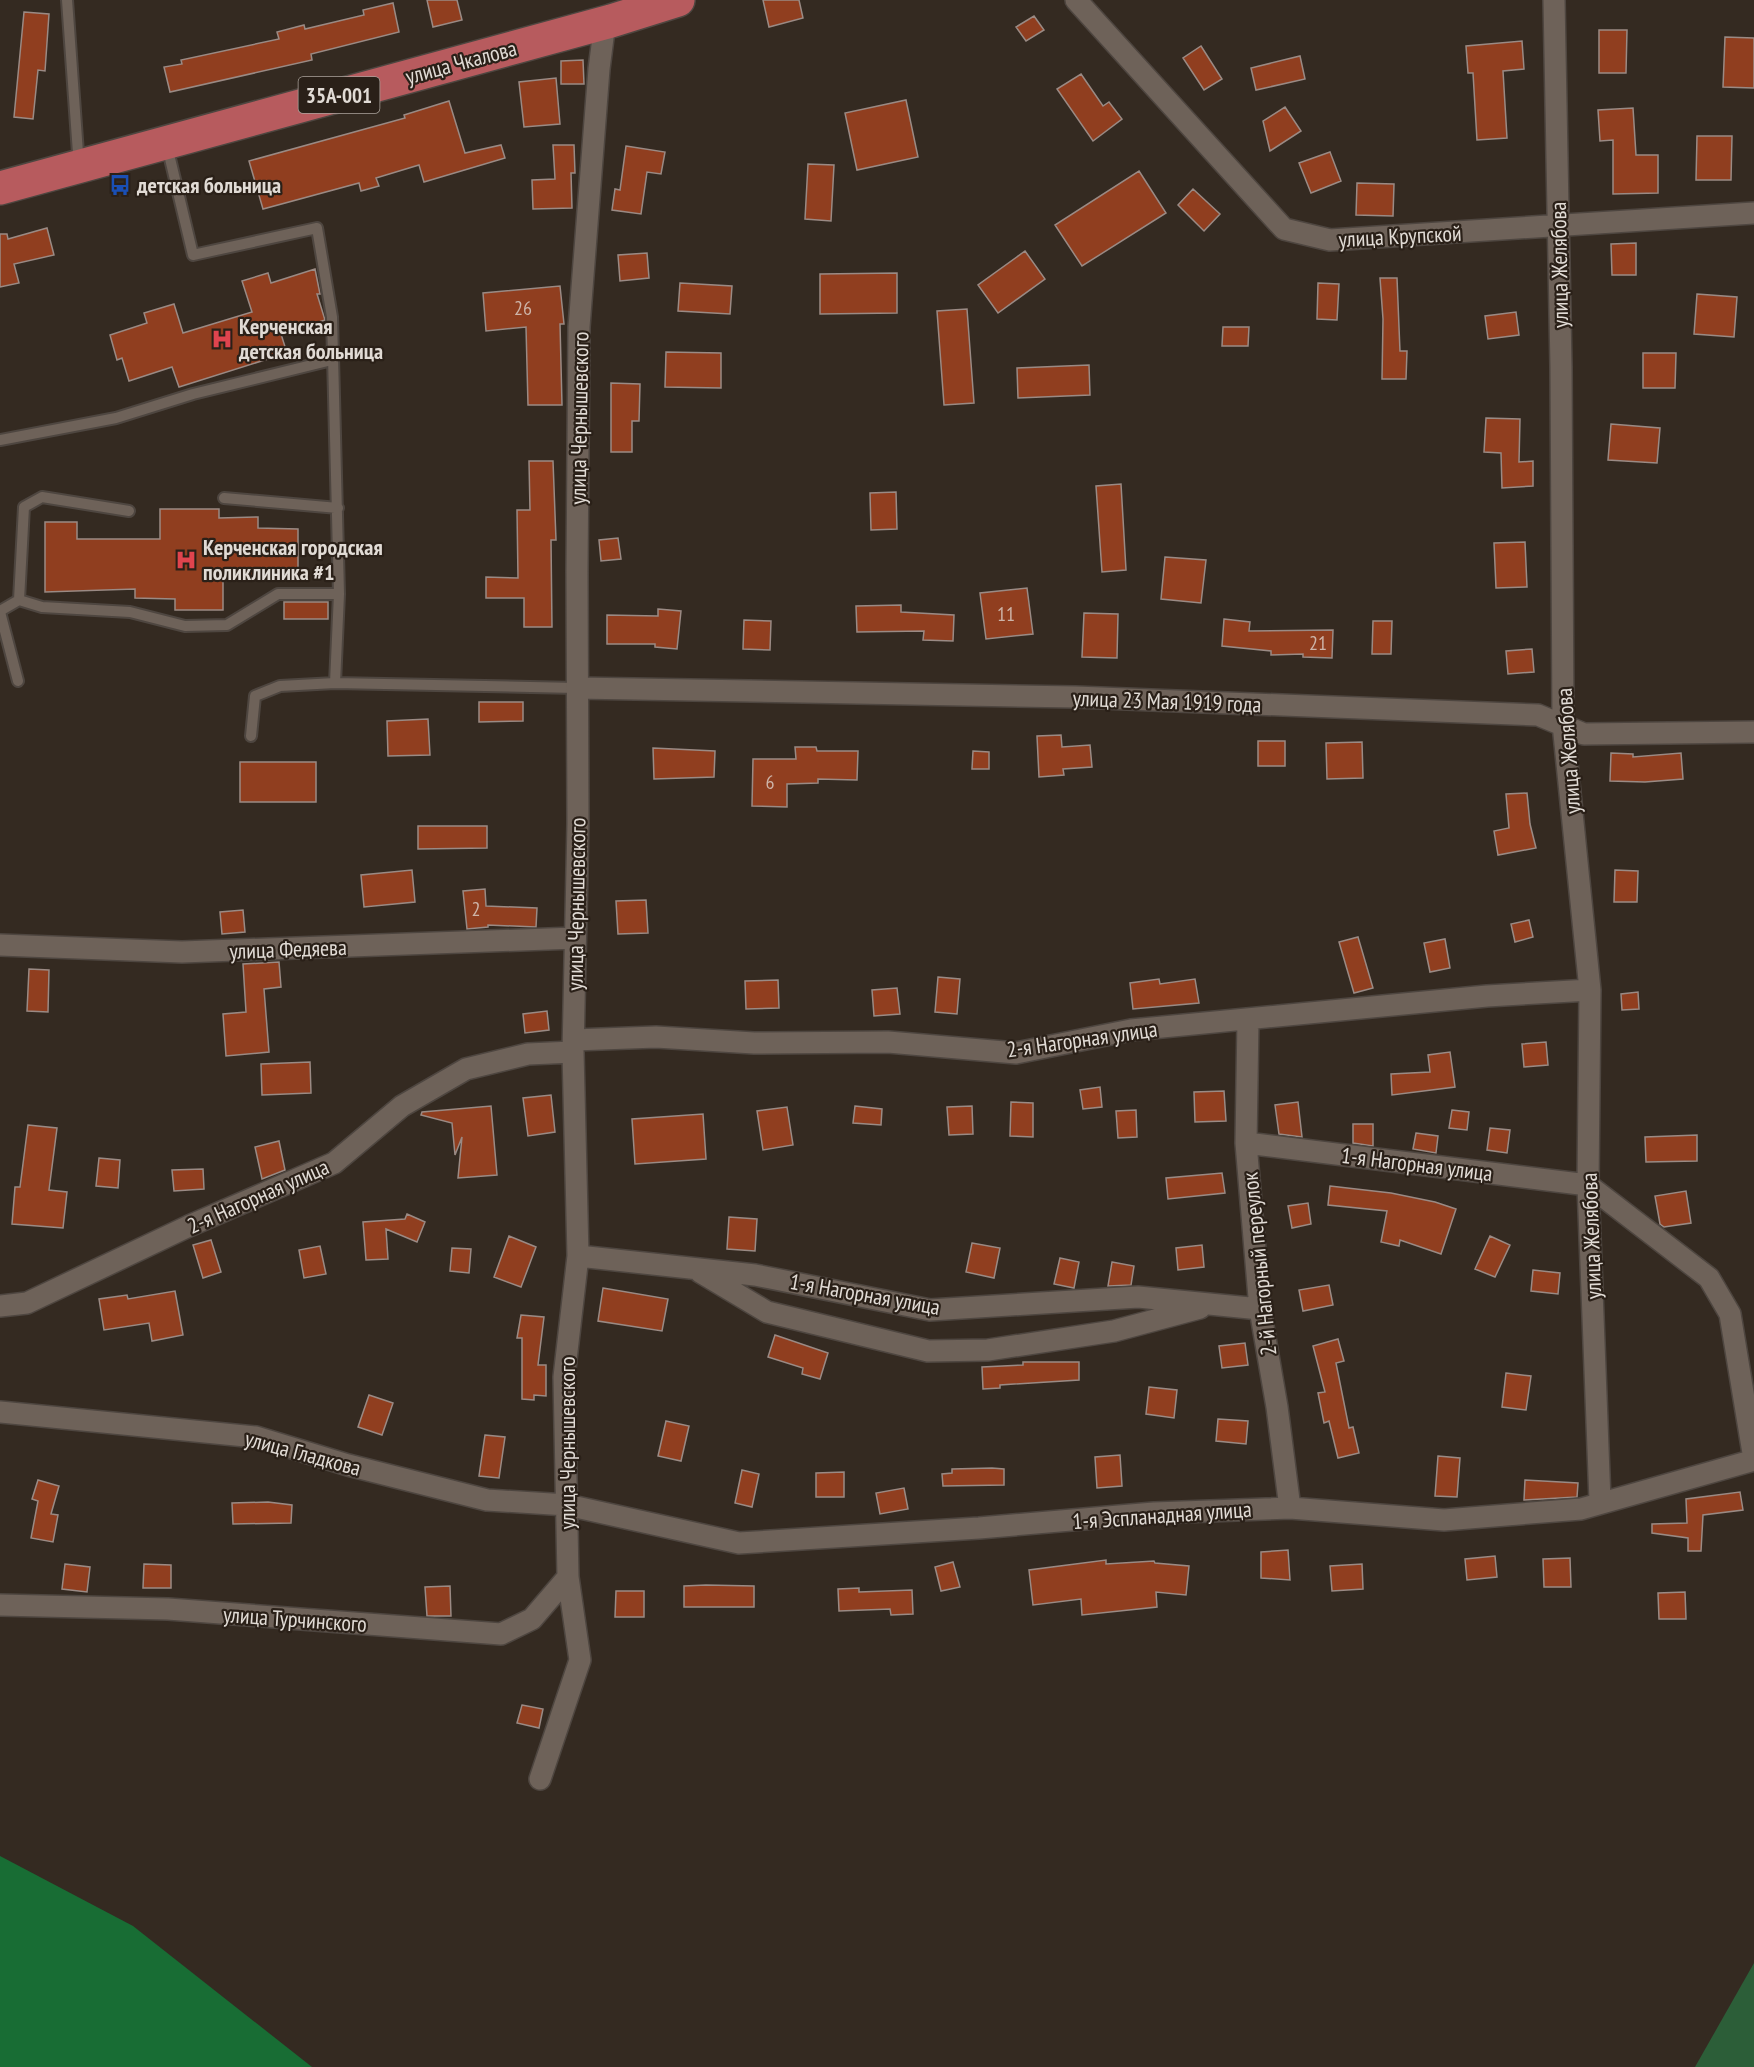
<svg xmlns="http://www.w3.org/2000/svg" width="1754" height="2067" font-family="'PT Sans Narrow',sans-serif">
  <rect width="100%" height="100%" fill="#342a21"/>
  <!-- green -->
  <path fill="#2c5e38" d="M 1754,1963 L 1754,2067 L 1695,2067 Z"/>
  <!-- forest -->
  <path fill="#186d34" d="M 0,1856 L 133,1926 L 312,2067 L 0,2067 Z"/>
  <!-- building -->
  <path fill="#903e1f" stroke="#9a8a84" stroke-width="1.5" d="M 427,0 L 457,0 L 462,20 L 433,27 Z
    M 763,0 L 799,0 L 803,18 L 769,27 Z
    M 393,3 L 399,32 L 311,54 L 312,60 L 170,92 L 164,67 L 182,64 L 181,60 L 279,39 L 277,32 L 304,25 L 305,29 L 364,15 L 363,10 Z
    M 24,12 L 49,14 L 45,71 L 38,70 L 33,119 L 14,117 Z
    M 1034,16 L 1044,30 L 1026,41 L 1016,27 Z
    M 1599,30 L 1627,30 L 1626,73 L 1599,73 Z
    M 1725,37 L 1754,38 L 1754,88 L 1723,87 Z
    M 1522,41 L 1524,69 L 1503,71 L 1507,138 L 1477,140 L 1473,73 L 1468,73 L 1466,46 Z
    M 1201,46 L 1222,79 L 1204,90 L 1183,58 Z
    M 1300,56 L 1305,79 L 1256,90 L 1251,68 Z
    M 583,60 L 584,84 L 561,84 L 561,61 Z
    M 1081,74 L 1103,106 L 1109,102 L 1122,119 L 1093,141 L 1057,89 Z
    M 556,78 L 560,124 L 524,127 L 519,82 Z
    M 906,100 L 918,157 L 857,170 L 845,113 Z
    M 449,101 L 465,153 L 501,145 L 505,158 L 424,182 L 419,165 L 376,178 L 379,186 L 361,191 L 359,183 L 263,209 L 249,161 L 405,118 L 404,115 Z
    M 1285,107 L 1301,131 L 1270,151 L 1263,121 Z
    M 1633,108 L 1636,155 L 1658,155 L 1658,193 L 1613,194 L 1613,140 L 1600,141 L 1598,110 Z
    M 1697,136 L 1732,136 L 1731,180 L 1696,180 Z
    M 553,145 L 574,145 L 575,173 L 571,173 L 572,208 L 533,209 L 532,180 L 555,179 Z
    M 626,146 L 665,152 L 661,174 L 647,172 L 641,214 L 612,210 L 615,189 L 620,190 Z
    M 1330,152 L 1341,181 L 1311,193 L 1299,163 Z
    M 808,164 L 834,165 L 831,221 L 805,219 Z
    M 1139,171 L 1166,213 L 1082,266 L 1055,225 Z
    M 1357,183 L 1394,184 L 1393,216 L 1356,215 Z
    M 1193,189 L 1220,214 L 1204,231 L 1178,205 Z
    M 47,228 L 54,255 L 14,264 L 19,283 L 0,287 L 0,234 L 7,234 L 8,239 Z
    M 1636,243 L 1636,275 L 1612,275 L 1611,244 Z
    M 1025,251 L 1045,279 L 998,313 L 978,285 Z
    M 647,253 L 649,278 L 620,281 L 618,255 Z
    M 315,269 L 320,294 L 317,294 L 325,320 L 281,334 L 287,353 L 179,387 L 172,367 L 129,381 L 122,358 L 117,360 L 110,335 L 147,323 L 144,313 L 174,304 L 183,333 L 252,312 L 242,281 L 268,273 L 271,283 Z
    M 897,273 L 897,313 L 820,314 L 820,274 Z
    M 1380,278 L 1397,278 L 1400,351 L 1407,351 L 1406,379 L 1382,379 L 1383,319 Z
    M 680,283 L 732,286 L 730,314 L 678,311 Z
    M 1318,283 L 1339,284 L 1337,320 L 1317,319 Z
    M 560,286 L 564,324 L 560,324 L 562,405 L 528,405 L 526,327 L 486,331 L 483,293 Z
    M 1697,294 L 1737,297 L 1734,337 L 1694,334 Z
    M 967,309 L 974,403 L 944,405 L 937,311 Z
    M 1516,312 L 1519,335 L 1488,339 L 1485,316 Z
    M 1223,327 L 1249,327 L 1248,346 L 1222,346 Z
    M 666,352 L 721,353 L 721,388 L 665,387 Z
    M 1643,353 L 1676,353 L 1675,388 L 1643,388 Z
    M 1089,365 L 1090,395 L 1018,398 L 1017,368 Z
    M 611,383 L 640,384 L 639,421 L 632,421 L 632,452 L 611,452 Z
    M 1486,418 L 1520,419 L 1519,462 L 1533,461 L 1533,486 L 1502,488 L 1501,453 L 1484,452 Z
    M 1611,424 L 1660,428 L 1657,463 L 1608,460 Z
    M 529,461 L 553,461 L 556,540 L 551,540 L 552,627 L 524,627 L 524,598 L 486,598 L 486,577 L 518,578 L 517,510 L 530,510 Z
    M 1121,484 L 1126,570 L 1102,572 L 1096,486 Z
    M 896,492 L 897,529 L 871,530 L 870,493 Z
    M 160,509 L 219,509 L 219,518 L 258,517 L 258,528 L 298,529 L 298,580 L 223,580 L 223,610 L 175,610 L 175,599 L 135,598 L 135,589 L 45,592 L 45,522 L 77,522 L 77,539 L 160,539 Z
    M 618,538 L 621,559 L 601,561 L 599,540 Z
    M 1525,542 L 1527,587 L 1496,588 L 1494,543 Z
    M 1165,557 L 1206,560 L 1201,603 L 1161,599 Z
    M 1027,588 L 1033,634 L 986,639 L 980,593 Z
    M 284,602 L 328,602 L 328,619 L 284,619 Z
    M 901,605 L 901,612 L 954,615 L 953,641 L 923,640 L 924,631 L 857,632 L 856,606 Z
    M 658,609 L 681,611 L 677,649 L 655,647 L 655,644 L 607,644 L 607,615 L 658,616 Z
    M 1084,613 L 1118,614 L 1117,658 L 1082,657 Z
    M 1224,619 L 1250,622 L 1249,631 L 1333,630 L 1332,658 L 1303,657 L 1303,654 L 1271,655 L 1271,651 L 1222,646 Z
    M 744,620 L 771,621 L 770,650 L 743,649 Z
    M 1373,621 L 1392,621 L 1391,654 L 1372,654 Z
    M 1532,649 L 1534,672 L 1508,674 L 1506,651 Z
    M 479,702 L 523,702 L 523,721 L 479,722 Z
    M 428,719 L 430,755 L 388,756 L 387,721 Z
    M 1061,735 L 1062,747 L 1090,745 L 1092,767 L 1063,769 L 1064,775 L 1039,777 L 1037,736 Z
    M 1258,741 L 1285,741 L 1285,766 L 1258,766 Z
    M 1362,742 L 1363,778 L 1327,779 L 1326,743 Z
    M 795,747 L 816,747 L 817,751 L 858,751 L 857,780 L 818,779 L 818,783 L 787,784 L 787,807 L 752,806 L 753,759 L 796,759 Z
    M 653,748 L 715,751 L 714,777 L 654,779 Z
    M 973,751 L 989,752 L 989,769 L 972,769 Z
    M 1611,753 L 1633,754 L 1633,757 L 1681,753 L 1683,779 L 1645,782 L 1610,781 Z
    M 240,762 L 316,762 L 316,802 L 240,802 Z
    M 1527,793 L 1530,824 L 1536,848 L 1498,855 L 1494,831 L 1509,828 L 1506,794 Z
    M 418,826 L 487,826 L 487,848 L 418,849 Z
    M 412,870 L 415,902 L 364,907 L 361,875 Z
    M 1615,870 L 1638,871 L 1637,902 L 1614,902 Z
    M 485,889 L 486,906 L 537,908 L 536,927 L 488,925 L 488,927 L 467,929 L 463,891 Z
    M 646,900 L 648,933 L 618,934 L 616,901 Z
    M 243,910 L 245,932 L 222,934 L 220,912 Z
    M 1529,920 L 1533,937 L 1515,942 L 1511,924 Z
    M 1358,937 L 1373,988 L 1354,993 L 1339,942 Z
    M 1445,939 L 1450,968 L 1430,972 L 1424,943 Z
    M 279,962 L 281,987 L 264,989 L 269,1052 L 226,1056 L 223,1014 L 246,1012 L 243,964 Z
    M 29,969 L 49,970 L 48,1012 L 27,1011 Z
    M 938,977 L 960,979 L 957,1014 L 935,1012 Z
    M 1159,979 L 1160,984 L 1195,979 L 1199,1003 L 1133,1009 L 1130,983 Z
    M 778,980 L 779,1008 L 746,1009 L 745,981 Z
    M 897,988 L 900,1014 L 874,1016 L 872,990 Z
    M 1638,992 L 1639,1009 L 1622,1010 L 1621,994 Z
    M 547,1011 L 549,1030 L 525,1033 L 523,1014 Z
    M 1546,1042 L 1548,1065 L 1524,1067 L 1522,1044 Z
    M 1450,1052 L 1455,1087 L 1392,1095 L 1391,1074 L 1430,1072 L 1428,1055 Z
    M 310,1062 L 311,1093 L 262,1095 L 261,1064 Z
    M 1100,1087 L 1102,1107 L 1083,1109 L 1080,1090 Z
    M 1224,1091 L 1226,1121 L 1195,1122 L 1194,1092 Z
    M 551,1095 L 555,1132 L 528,1136 L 523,1098 Z
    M 1011,1102 L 1033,1103 L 1033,1137 L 1010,1136 Z
    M 1298,1102 L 1302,1137 L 1279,1134 L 1275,1105 Z
    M 491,1106 L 497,1175 L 458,1178 L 462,1137 L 455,1155 L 452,1123 L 421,1115 L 422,1112 Z
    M 855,1106 L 882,1109 L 881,1125 L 853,1123 Z
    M 972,1106 L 973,1134 L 949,1135 L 947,1107 Z
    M 787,1107 L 793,1145 L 763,1150 L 757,1111 Z
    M 1136,1110 L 1137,1137 L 1118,1138 L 1116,1111 Z
    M 1452,1110 L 1469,1112 L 1467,1130 L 1449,1128 Z
    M 703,1114 L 706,1159 L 635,1164 L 632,1119 Z
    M 1353,1124 L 1373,1124 L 1373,1146 L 1353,1143 Z
    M 28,1125 L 57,1128 L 49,1190 L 67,1192 L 63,1228 L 12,1224 L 15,1187 L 20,1187 Z
    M 1490,1128 L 1510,1130 L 1507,1153 L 1487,1150 Z
    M 1416,1133 L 1438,1136 L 1436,1153 L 1413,1149 Z
    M 1697,1135 L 1697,1161 L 1646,1162 L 1645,1137 Z
    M 279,1141 L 285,1170 L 262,1179 L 255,1147 Z
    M 99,1158 L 120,1160 L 118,1188 L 96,1186 Z
    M 203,1169 L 204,1189 L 174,1191 L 172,1170 Z
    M 1222,1173 L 1225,1193 L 1168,1199 L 1166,1178 Z
    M 1330,1186 L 1391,1193 L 1435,1202 L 1456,1209 L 1441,1254 L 1400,1240 L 1399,1246 L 1381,1242 L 1387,1211 L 1328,1205 Z
    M 1686,1191 L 1691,1223 L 1664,1227 L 1660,1224 L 1655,1196 Z
    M 1308,1203 L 1311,1224 L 1292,1228 L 1288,1206 Z
    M 407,1214 L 425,1222 L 417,1242 L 386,1229 L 388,1259 L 366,1260 L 363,1222 L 405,1219 Z
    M 729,1217 L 757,1219 L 755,1251 L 727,1249 Z
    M 509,1236 L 536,1247 L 521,1287 L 494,1277 Z
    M 1490,1236 L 1510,1245 L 1495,1277 L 1475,1269 Z
    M 211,1240 L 221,1272 L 203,1278 L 193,1245 Z
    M 972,1243 L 1000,1248 L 994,1278 L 966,1272 Z
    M 1202,1245 L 1204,1267 L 1178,1270 L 1176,1248 Z
    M 320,1246 L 326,1274 L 304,1278 L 299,1250 Z
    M 452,1248 L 471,1249 L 469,1273 L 450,1271 Z
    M 1060,1258 L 1079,1262 L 1074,1288 L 1054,1284 Z
    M 1112,1262 L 1134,1266 L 1131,1285 L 1108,1286 Z
    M 1533,1270 L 1560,1273 L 1558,1294 L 1531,1291 Z
    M 1329,1285 L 1333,1305 L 1303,1311 L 1299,1290 Z
    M 603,1288 L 668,1299 L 662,1331 L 598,1321 Z
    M 175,1291 L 183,1335 L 152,1341 L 149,1323 L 104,1330 L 99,1299 L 127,1295 L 128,1299 Z
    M 521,1315 L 544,1317 L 538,1365 L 546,1365 L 546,1396 L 534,1395 L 534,1400 L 522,1399 L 522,1338 L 517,1338 Z
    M 775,1335 L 828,1353 L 820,1379 L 802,1374 L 803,1368 L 768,1357 Z
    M 1338,1339 L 1344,1361 L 1336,1363 L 1349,1428 L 1353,1427 L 1359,1453 L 1338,1458 L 1329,1421 L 1324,1423 L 1318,1393 L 1325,1392 L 1313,1346 Z
    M 1245,1343 L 1248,1365 L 1222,1368 L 1219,1346 Z
    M 1023,1362 L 1079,1362 L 1079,1380 L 1000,1385 L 1000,1388 L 983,1389 L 982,1367 L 1023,1365 Z
    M 1506,1373 L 1531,1376 L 1526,1410 L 1502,1407 Z
    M 1149,1387 L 1177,1390 L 1174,1418 L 1146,1414 Z
    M 369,1395 L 393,1403 L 382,1435 L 358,1427 Z
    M 1218,1419 L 1248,1421 L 1246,1444 L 1216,1441 Z
    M 666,1421 L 689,1426 L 681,1461 L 658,1456 Z
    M 485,1435 L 505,1437 L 499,1478 L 479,1476 Z
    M 1120,1455 L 1122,1486 L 1097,1488 L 1095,1457 Z
    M 1438,1456 L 1460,1458 L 1457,1497 L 1435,1496 Z
    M 992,1468 L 1004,1469 L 1004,1485 L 943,1486 L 942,1474 L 952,1473 L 952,1469 Z
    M 742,1470 L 759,1474 L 752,1507 L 735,1503 Z
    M 844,1472 L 844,1497 L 816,1497 L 816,1473 Z
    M 38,1480 L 59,1486 L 51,1514 L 58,1515 L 53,1542 L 31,1538 L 38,1501 L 32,1499 Z
    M 1525,1480 L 1578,1483 L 1577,1497 L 1524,1500 Z
    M 904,1488 L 908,1509 L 880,1514 L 876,1493 Z
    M 1740,1492 L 1743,1510 L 1703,1515 L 1701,1551 L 1688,1551 L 1688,1538 L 1652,1533 L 1652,1524 L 1687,1523 L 1686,1499 Z
    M 268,1502 L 292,1505 L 291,1523 L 233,1524 L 232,1503 Z
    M 1288,1550 L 1290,1580 L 1261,1578 L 1261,1552 Z
    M 1495,1556 L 1497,1577 L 1467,1580 L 1465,1559 Z
    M 1570,1558 L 1571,1587 L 1544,1587 L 1543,1559 Z
    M 1106,1560 L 1106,1564 L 1154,1561 L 1155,1563 L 1189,1566 L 1186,1595 L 1156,1592 L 1157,1607 L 1082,1615 L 1081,1599 L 1033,1605 L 1029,1570 Z
    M 953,1562 L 960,1587 L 941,1591 L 935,1567 Z
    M 65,1564 L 90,1567 L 87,1592 L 62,1589 Z
    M 144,1564 L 171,1565 L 171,1588 L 143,1588 Z
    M 1362,1564 L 1363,1589 L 1332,1591 L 1330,1566 Z
    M 706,1585 L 754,1586 L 754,1607 L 684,1607 L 684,1586 Z
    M 450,1586 L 451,1616 L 427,1616 L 425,1587 Z
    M 859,1588 L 859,1592 L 912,1590 L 913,1614 L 891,1615 L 890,1609 L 839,1611 L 838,1589 Z
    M 616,1591 L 644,1591 L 644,1617 L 615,1617 Z
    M 1685,1592 L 1686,1619 L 1659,1619 L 1658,1593 Z
    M 522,1705 L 543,1709 L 539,1728 L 517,1723 Z"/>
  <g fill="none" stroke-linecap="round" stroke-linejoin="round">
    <defs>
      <path id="service" d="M 67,0 L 78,153
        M 167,146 L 193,255 L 317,228 L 332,317 L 339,594 L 335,683
        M 0,440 L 116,418 L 193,394 L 332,360
        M 224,498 L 338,508
        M 19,600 L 42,607 L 130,612 L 185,626 L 227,625 L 278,594 L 339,594
        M 0,611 L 19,600 L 24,507 L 42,497 L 129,511
        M 0,612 L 18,681
        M 251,736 L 255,696 L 280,686 L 335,683 L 577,688"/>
      <path id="minor" d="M 1076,0 L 1284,229 L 1330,240 L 1754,213
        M 1554,0 L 1561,367 L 1563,724 L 1590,990 L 1588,1185 L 1600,1501
        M 577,688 L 1076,697 L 1538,715 L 1584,734 L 1754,732
        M 0,945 L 182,952 L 575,938
        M 1248,1019 L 1246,1143 L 1260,1309 L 1277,1407 L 1290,1508
        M 574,1040 L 656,1037 L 754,1043 L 888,1042 L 1016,1053 L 1131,1030 L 1487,996 L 1590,990
        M 1246,1143 L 1588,1185 L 1709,1278 L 1730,1314 L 1754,1459
        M 578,1256 L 755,1275 L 930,1310 L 1138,1297 L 1260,1309
        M 700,1272 L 767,1312 L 928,1351 L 988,1350 L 1114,1331 L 1200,1308
        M 0,1306 L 27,1303 L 189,1226 L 334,1163 L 402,1106 L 466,1069 L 528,1054 L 573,1052
        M 0,1412 L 256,1437 L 348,1465 L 487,1500 L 567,1505 L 739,1543 L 979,1528 L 1154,1513 L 1290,1508 L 1444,1520 L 1581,1509 L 1754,1460
        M 0,1605 L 168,1609 L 501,1634 L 532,1619 L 568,1577
        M 540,1779 L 580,1660 L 568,1577 L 564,1377 L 578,1256 L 573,1052 L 578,823 L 577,572 L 579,327 L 599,69 L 605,22"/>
      <path id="primary" d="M 0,188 L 611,21 L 678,0"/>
    </defs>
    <!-- service casing -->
    <use href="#service" stroke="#4e4640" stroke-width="14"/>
    <!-- minor casing -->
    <use href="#minor" stroke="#4e4640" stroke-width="24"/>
    <!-- primary casing -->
    <use href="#primary" stroke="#4e4640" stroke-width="36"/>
    <!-- service -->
    <use href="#service" stroke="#6e6259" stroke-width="10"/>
    <!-- minor -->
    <use href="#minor" stroke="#6e6259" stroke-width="21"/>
    <!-- primary -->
    <use href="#primary" stroke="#b75b5e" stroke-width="33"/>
  </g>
  <!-- icons -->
  <defs>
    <symbol id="bus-bare" viewBox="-9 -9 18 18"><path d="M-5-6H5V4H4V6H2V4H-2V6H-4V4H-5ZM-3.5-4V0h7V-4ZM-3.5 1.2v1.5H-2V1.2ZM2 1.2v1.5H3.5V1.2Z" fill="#1a4fb4" stroke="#2a2018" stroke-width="2.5" paint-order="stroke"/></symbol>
    <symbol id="hospital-bare" viewBox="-9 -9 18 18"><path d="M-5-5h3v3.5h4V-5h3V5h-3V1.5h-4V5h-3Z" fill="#e0444e" stroke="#2a2018" stroke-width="2.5" paint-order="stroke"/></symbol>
  </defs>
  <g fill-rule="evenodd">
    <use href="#bus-bare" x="105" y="170" width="30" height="30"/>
    <use href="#hospital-bare" x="207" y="324" width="30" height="30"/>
    <use href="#hospital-bare" x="171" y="545" width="30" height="30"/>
  </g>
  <g text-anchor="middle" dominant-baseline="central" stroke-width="4.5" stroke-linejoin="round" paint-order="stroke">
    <!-- number labels -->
    <g font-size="20" fill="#cdb4a8">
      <text x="523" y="308">26</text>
      <text x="1006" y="614">11</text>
      <text x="1318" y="643">21</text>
      <text x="770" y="782">6</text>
      <text x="476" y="909">2</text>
    </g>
    <!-- shield labels -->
    <rect fill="#2a2018" stroke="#aaa39c" stroke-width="1.5" x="298.5" y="77" width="81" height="36" rx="4.5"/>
    <g font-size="21" font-weight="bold" fill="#e1dbd5">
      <text x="339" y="95">35А-001</text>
    </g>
    <!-- street labels -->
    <g font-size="22" fill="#e1dbd5" stroke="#2a2018">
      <text transform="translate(461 62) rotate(-15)">улица Чкалова</text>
      <text transform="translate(1400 236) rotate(-3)">улица Крупской</text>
      <text transform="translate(1559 265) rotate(-91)">улица Желябова</text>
      <text transform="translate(579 418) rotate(-89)">улица Чернышевского</text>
      <text transform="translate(1167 701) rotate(2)">улица 23 Мая 1919 года</text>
      <text transform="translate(1568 751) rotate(-94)">улица Желябова</text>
      <text transform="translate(576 904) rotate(-89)">улица Чернышевского</text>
      <text transform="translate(288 949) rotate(-2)">улица Федяева</text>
      <text transform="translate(1082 1039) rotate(-8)">2-я Нагорная улица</text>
      <text transform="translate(1417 1164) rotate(7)">1-я Нагорная улица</text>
      <text transform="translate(258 1196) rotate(-24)">2-я Нагорная улица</text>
      <text transform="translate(1591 1236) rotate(-92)">улица Желябова</text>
      <text transform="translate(1259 1264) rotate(-96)">2-й Нагорный переулок</text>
      <text transform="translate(865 1294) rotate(10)">1-я Нагорная улица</text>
      <text transform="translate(567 1443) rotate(-90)">улица Чернышевского</text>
      <text transform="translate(303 1453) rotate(15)">улица Гладкова</text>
      <text transform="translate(1162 1515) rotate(-4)">1-я Эспланадная улица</text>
      <text transform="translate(295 1619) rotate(4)">улица Турчинского</text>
    </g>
    <!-- poi labels -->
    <g font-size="22" font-weight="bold" fill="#e1dbd5" stroke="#2a2018" text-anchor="start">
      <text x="137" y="185">детская больница</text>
      <text x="239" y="326">Керченская<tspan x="239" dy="25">детская больница</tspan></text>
      <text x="203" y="547">Керченская городская<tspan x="203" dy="25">поликлиника #1</tspan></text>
    </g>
  </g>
</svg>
